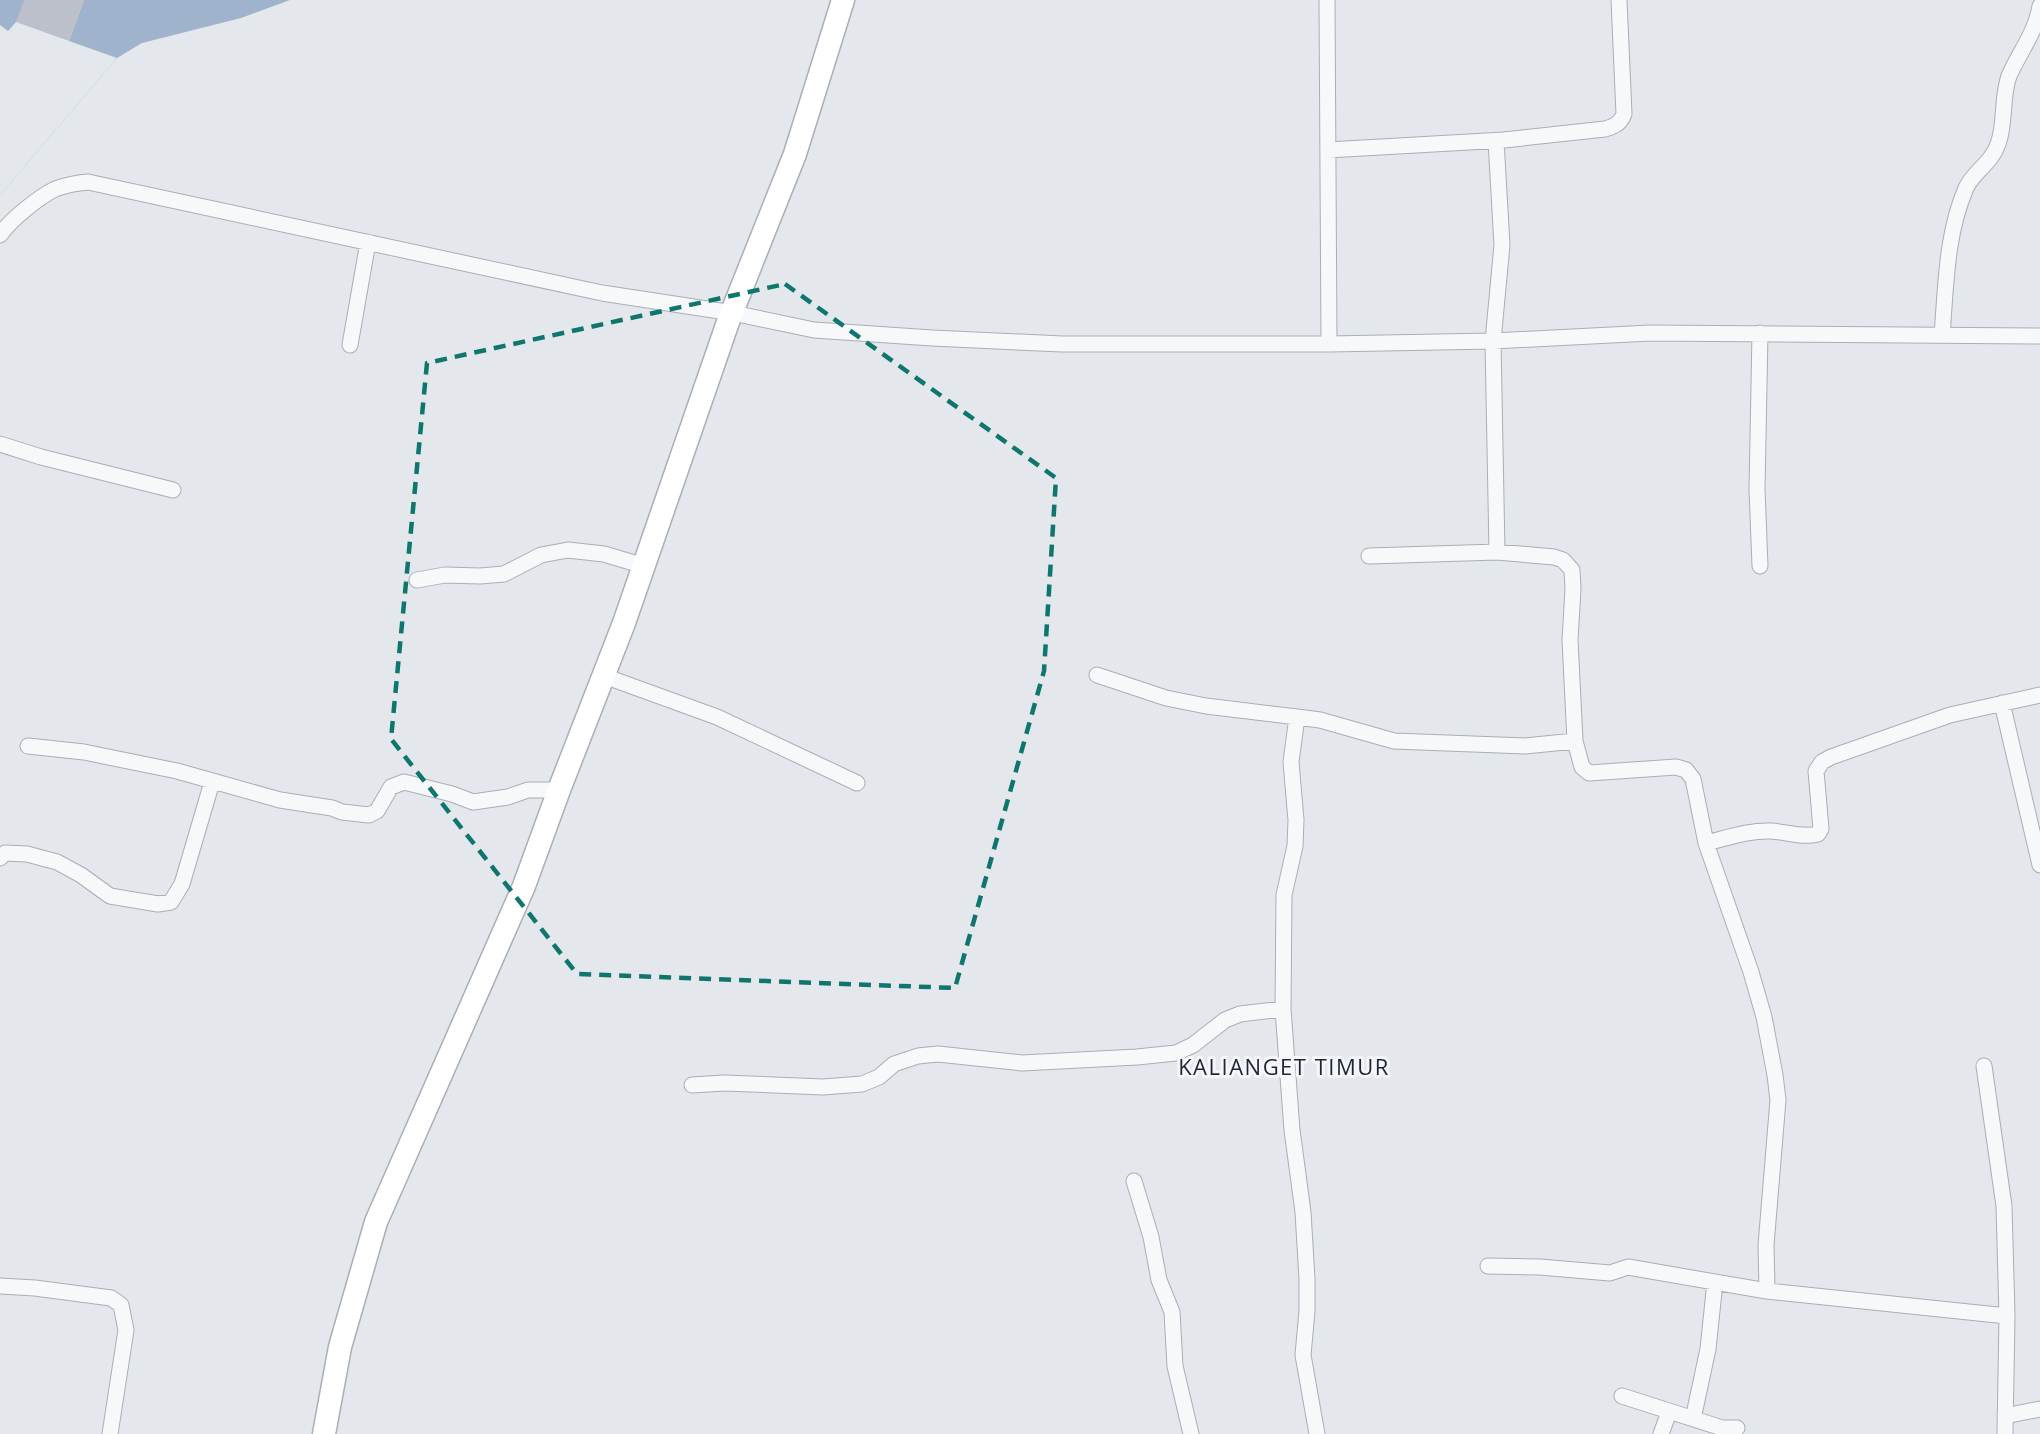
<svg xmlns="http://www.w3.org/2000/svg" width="2040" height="1434" font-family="'Open Sans',sans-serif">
  <rect width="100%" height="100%" fill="#e4e7ec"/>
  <!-- water -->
  <path fill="#9fb4cc" d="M 0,0 L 290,0 L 241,18 L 142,43 L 117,58 L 0,195 Z"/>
  <!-- pier -->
  <path fill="#e4e7ec" d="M 84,0 L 69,41 L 117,58 L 0,195 L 0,25 L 8,31 L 16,22 Z"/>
  <!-- building -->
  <path fill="#bbc0ca" d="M 24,0 L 84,0 L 69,41 L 16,22 Z"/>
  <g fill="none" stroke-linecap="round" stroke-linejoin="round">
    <defs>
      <path id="minor" d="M 1327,0 L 1329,344
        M 1496,141 L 1502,245 L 1493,341 L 1497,552
        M 1328,150 L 1504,140 L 1605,129 C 1615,126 1620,124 1624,114 L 1619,0
        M 0,235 C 10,220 39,197 55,189 C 66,185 76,183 88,182 L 602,293 L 733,313 L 814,330 L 932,338 L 1062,344 L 1329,344 L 1493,341 L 1650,333 L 2040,336
        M 1942,335 C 1946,286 1946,234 1966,188 C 1973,172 1991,164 1998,144 C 2006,123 2001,98 2009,76 C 2019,53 2036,32 2040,6
        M 350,345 L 368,242
        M 0,444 L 41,457 L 173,490
        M 1760,566 L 1757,489 L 1760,333
        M 417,580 L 445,575 L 480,576 L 504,574 L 541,555 L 568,550 L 604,554 L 644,566
        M 1097,675 L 1166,698 L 1206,706 L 1297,717
        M 604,676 L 717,717 L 857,783
        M 2002,703 L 2040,865
        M 1575,741 L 1582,767 L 1589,773 L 1676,767 L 1686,770 L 1693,779 L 1706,843 L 1751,972 L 1764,1017 L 1775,1075 L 1778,1100 L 1766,1245 L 1767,1291
        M 28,746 L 84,752 L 177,771 L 280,800 L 332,808 L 342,812 L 369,815 L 377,811 L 391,787 L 404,782 L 452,794 L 473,802 L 508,797 L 528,790 L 559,790
        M 1706,843 C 1727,838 1750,830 1771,831 C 1787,832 1802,838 1818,834 L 1821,829 L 1816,771 L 1822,762 L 1831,757 L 1950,715 L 2040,695
        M 0,858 L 5,853 L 27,854 L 57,862 L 81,875 L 110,896 L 158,904 L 171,902 L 182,884 L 212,782
        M 1984,1066 L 2004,1206 L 2007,1316 L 2005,1434
        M 692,1085 L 724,1083 L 823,1087 L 862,1084 L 879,1077 L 894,1064 L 918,1056 L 938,1054 L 1022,1063 L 1137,1057 L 1176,1053 L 1193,1045 L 1225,1020 L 1240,1014 L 1283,1009
        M 1134,1181 L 1151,1237 L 1159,1280 L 1172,1312 L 1175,1366 L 1191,1434
        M 1488,1266 L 1540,1267 L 1610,1273 L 1628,1267 L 1767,1291 L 2007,1316
        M 0,1286 L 35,1288 L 111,1298 L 121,1305 L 126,1330 L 110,1434
        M 1622,1396 L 1722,1428 L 1737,1428
        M 2005,1416 L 2040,1409
        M 1693,1419 L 1708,1349 L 1715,1282
        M 1317,1434 L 1303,1355 L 1307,1311 L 1307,1279 L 1303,1212 L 1292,1130 L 1283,1009 L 1284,895 L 1295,846 L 1296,820 L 1291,762 L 1297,717 L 1320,720 L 1394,741 L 1525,746 L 1575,741 L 1570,640 L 1573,589 L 1572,570 L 1563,560 L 1554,557 L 1497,552 L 1369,556
        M 1661,1434 L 1669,1412"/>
      <path id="secondary" d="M 324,1434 L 340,1347 L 376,1222 L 524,886 L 559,790 L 624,623 L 728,322 L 795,154 L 843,0"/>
    </defs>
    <!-- minor casing -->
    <use href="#minor" stroke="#a9aeb7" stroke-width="17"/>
    <!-- secondary casing -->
    <use href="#secondary" stroke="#a9aeb7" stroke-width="25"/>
    <!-- minor -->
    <use href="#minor" stroke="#f7f8fa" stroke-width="15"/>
    <!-- secondary -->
    <use href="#secondary" stroke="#fff" stroke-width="22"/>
  </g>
  <!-- marked area -->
  <path fill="none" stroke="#0f766e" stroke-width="4.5" stroke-dasharray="12 8" stroke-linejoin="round" d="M 785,284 L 1056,478 L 1044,671 L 955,988 L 577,974 L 391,739 L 427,363 Z"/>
  <g text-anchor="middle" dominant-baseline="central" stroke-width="6" stroke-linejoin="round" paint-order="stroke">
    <!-- quarter labels -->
    <g font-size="22" letter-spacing="1.5" fill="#1d2536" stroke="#f4f6f9">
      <text x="1284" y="1066">KALIANGET TIMUR</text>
    </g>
  </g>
</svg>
